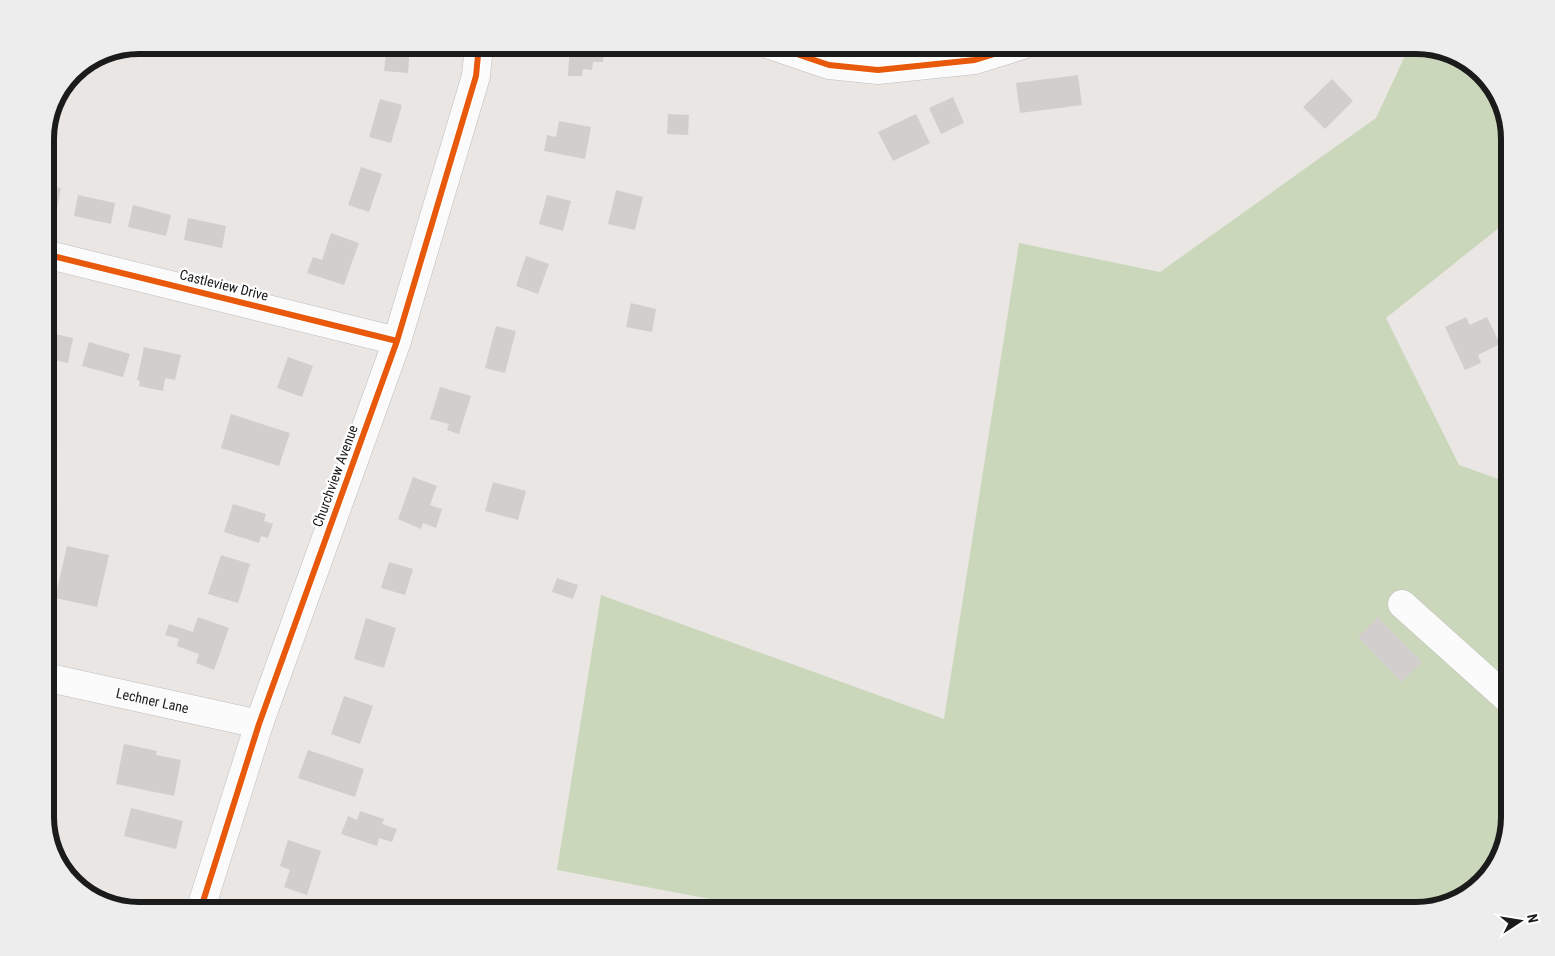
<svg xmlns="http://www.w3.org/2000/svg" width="1555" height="956" font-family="'Roboto Condensed',sans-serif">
  <rect width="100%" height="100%" fill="#e9e6e4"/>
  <!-- forest -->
  <path fill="#cad7ba" d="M 1410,45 L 1416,45 L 1463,58 L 1497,92 L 1510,133 L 1510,219 L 1386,318 L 1459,465 L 1510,483 L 1510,818 L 1497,864 L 1463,898 L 1417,911 L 773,911 L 557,870 L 601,595 L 944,719 L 1019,243 L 1160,272 L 1376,118 Z"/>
  <!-- building -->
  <path fill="#d1cecd" d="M 387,45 L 410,45 L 408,73 L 384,71 Z
    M 570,45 L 605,45 L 603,62 L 593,62 L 592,70 L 583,69 L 582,76 L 568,76 Z
    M 1078,75 L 1082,105 L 1020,113 L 1016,83 Z
    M 1332,79 L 1353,101 L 1325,129 L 1303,107 Z
    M 953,97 L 964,123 L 941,134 L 929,108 Z
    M 380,99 L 402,105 L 391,143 L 369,137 Z
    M 668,114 L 689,115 L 688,135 L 667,134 Z
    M 916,114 L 930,143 L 893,161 L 878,132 Z
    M 559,121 L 591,127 L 585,159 L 544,151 L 547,135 L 556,137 Z
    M 361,167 L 382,174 L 369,212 L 348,205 Z
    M 45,185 L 61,188 L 56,213 L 45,211 Z
    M 616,190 L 643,197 L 635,230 L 608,224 Z
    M 78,195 L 115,203 L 111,224 L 74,216 Z
    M 547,195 L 571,201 L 563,231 L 539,224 Z
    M 133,205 L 171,215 L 166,236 L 128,227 Z
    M 188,218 L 226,226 L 222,248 L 184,240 Z
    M 331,233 L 359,243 L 344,285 L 307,273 L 313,257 L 322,260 Z
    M 526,256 L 549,264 L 538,294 L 516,286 Z
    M 631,303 L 656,309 L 652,332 L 626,327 Z
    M 1466,317 L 1470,325 L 1487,317 L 1500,344 L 1478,355 L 1481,363 L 1465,370 L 1445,327 Z
    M 496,326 L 516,331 L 505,373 L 485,368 Z
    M 45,332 L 73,338 L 68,363 L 45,358 Z
    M 89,342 L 130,354 L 123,377 L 82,366 Z
    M 144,347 L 181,355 L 175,380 L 165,378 L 163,391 L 139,386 L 140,381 L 137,380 Z
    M 288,357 L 313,366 L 302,397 L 277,388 Z
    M 440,387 L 471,396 L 459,434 L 447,430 L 449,424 L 430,419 Z
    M 231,414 L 290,433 L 279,466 L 221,448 Z
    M 413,477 L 437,486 L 430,505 L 442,509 L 436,528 L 423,523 L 421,529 L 398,519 Z
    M 493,482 L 526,491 L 518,520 L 485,511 Z
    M 233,504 L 266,514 L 264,521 L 273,524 L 268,538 L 261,536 L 259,543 L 224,532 Z
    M 67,546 L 109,555 L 97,607 L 55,598 Z
    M 221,555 L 250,564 L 238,603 L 208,594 Z
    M 389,562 L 413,569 L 405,595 L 381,588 Z
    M 557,578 L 578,585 L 573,599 L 552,592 Z
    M 198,617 L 229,628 L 214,670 L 196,663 L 199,654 L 177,646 L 179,639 L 165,635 L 169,624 L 193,632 Z
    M 1378,617 L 1422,662 L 1401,682 L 1358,637 Z
    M 366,618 L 396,628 L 384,668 L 354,659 Z
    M 344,696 L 373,706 L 360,744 L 331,734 Z
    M 124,744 L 157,751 L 156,755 L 181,760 L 174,796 L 116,784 Z
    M 308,750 L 364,769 L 355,797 L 298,778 Z
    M 45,759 L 56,761 L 51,783 L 45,782 Z
    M 131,808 L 183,821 L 176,849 L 124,836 Z
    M 360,811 L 384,819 L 382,824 L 397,829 L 392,842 L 379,838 L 377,846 L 341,834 L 348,816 L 357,820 Z
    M 288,840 L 321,851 L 307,895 L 284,887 L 290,870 L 280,866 Z
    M 111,894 L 139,903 L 137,911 L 108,903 Z
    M 249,902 L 283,910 L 283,911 L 248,911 Z"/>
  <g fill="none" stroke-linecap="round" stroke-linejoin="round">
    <defs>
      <g id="minor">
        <path d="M 770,45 L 829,65 L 878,70 L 975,60 L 1023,45"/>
        <path d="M 45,254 L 397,341"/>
        <path d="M 1402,604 L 1510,701"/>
        <path id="s1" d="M 45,677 L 259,724"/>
        <path d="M 200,911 L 259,724 L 397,341 L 476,76 L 479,45"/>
      </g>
    </defs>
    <!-- minor casing -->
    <use href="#minor" stroke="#bfbdbc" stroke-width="29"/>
    <!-- minor -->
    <use href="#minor" stroke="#fcfbfb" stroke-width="28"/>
    <defs>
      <path id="cycleway" d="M 770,45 L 829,65 L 878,70 L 975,60 L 1023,45
        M 45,254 L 397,341
        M 200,911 L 259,724 L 397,341 L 476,76 L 479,45"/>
    </defs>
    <!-- cycleway casing -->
    <use href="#cycleway" stroke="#fff" stroke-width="9"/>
    <!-- cycleway -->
    <use href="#cycleway" stroke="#e8590c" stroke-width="6"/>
  </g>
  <g text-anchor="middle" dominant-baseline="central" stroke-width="4.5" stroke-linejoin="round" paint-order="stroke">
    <!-- street labels -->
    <g font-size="14" fill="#1b1b1b" stroke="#fff">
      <text transform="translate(224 285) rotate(14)">Castleview Drive</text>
      <text transform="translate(335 476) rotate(-70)">Churchview Avenue</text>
      <text stroke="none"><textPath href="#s1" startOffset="110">Lechner Lane</textPath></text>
    </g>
  </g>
  <!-- crop -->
  <path d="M0 0H1555V956H0ZM139 54H1416A85 85 0 0 1 1501 139V817A85 85 0 0 1 1416 902H139A85 85 0 0 1 54 817V139A85 85 0 0 1 139 54Z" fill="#ededed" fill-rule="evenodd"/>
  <path fill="none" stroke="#1b1b1b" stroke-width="6" d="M139 54H1416A85 85 0 0 1 1501 139V817A85 85 0 0 1 1416 902H139A85 85 0 0 1 54 817V139A85 85 0 0 1 139 54Z"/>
  <!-- north arrow -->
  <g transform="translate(1520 921) rotate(78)" stroke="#ffffff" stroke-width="4" paint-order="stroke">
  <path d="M0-4L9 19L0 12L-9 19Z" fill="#1b1b1b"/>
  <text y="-8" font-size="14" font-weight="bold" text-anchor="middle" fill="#1b1b1b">N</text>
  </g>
</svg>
